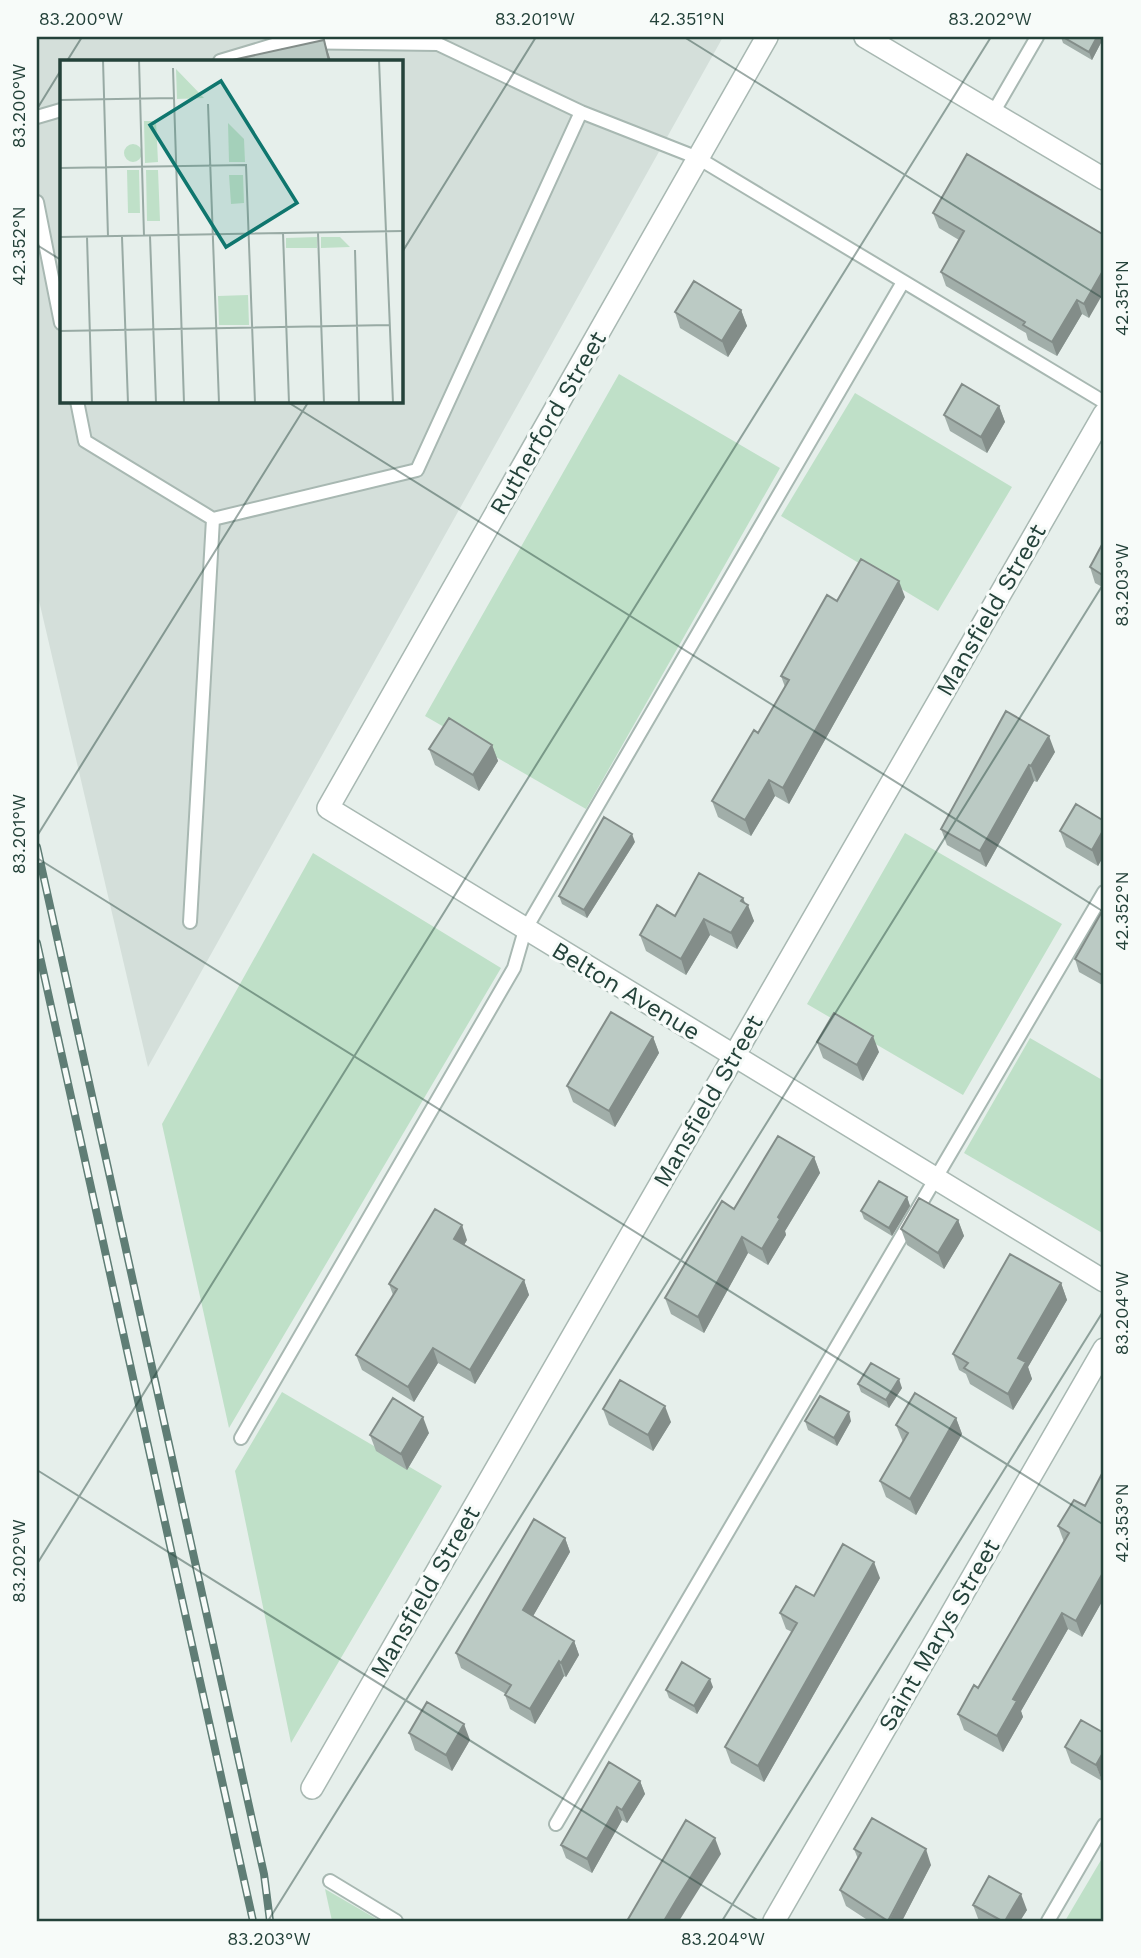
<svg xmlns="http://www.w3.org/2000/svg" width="1141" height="1958" font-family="'Work Sans',sans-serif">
  <rect width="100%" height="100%" fill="#e6efeb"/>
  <!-- built -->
  <path fill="#d4dfda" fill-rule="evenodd" d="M 37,37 L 723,37 L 148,1067 L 37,592 ZM 61,61 L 401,61 L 401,401 L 61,401 Z"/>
  <!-- green -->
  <path fill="#bfe0c8" d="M 619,374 L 780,468 L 586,809 L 425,716 Z
    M 855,393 L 1012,487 L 938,611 L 781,516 Z
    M 905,833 L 1062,924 L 963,1095 L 807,1004 Z
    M 313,853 L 501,968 L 229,1428 L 162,1124 Z
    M 1030,1038 L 1104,1081 L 1104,1234 L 964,1153 Z
    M 282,1392 L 442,1486 L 291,1743 L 235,1471 Z
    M 1104,1855 L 1104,1921 L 1065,1921 Z
    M 325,1889 L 380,1921 L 332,1921 Z"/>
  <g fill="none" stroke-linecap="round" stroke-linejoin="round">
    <defs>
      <path id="service" d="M 220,61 L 283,42 L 438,44 L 581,112
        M 993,113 L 1037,37
        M 37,117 L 61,110
        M 37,202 L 61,323
        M 77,401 L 85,441 L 213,519
        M 190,922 L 213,519 L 417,470 L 581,112 L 698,158 L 1104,402
        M 241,1438 L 514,968 L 525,930 L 903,282
        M 556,1824 L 1104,892
        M 330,1881 L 396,1921
        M 1048,1921 L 1104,1825"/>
      <path id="minor" d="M 767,37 L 328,808 L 1104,1281
        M 312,1788 L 1104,414
        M 774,1921 L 1104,1349"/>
      <path id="tertiary" d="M 865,37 L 1104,179"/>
    </defs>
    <!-- service casing -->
    <use href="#service" stroke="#a8b8b2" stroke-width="16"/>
    <!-- minor casing -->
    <use href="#minor" stroke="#a8b8b2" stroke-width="24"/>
    <!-- tertiary casing -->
    <use href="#tertiary" stroke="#a8b8b2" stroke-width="24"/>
    <!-- service -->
    <use href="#service" stroke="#fff" stroke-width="12"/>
    <!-- minor -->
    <use href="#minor" stroke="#fff" stroke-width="21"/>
    <!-- tertiary -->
    <use href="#tertiary" stroke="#fff" stroke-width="21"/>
    <defs>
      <path id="rail" d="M 37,847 L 264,1874 L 270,1921
        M 37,943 L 253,1921"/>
    </defs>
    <!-- rail casing -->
    <use href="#rail" stroke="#5f7d75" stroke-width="8"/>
    <!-- rail -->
    <use href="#rail" stroke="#f7fbf9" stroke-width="5" stroke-dasharray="16" stroke-linecap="butt"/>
  </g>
  <!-- wall -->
  <path fill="#a1aea9" d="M 1061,37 L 1104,37 L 1092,60 L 1063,43 Z
    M 933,213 L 1104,235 L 1089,318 L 1082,314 L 1057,356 L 1028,340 L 1026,333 L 946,286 L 941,272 L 959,240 L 939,228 Z
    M 741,310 L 747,326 L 728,357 L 680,328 L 675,312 Z
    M 999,406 L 1005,422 L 987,453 L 950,431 L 944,415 Z
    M 1104,541 L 1104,588 L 1095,583 L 1090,567 Z
    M 905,597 L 789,804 L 775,796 L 751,836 L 718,817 L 712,801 L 758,733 L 785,687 L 781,676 L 837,601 Z
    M 1006,711 L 1055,752 L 1037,782 L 1034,781 L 986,867 L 947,845 L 941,829 Z
    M 492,745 L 498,761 L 479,791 L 435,765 L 429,749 Z
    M 1104,821 L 1104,855 L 1098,866 L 1066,847 L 1060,831 Z
    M 635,842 L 587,918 L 562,904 L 559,896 Z
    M 743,898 L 754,921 L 737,949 L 710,935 L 686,975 L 646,951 L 640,935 L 675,916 Z
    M 1104,908 L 1104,986 L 1079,972 L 1075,959 Z
    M 653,1037 L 659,1053 L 615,1127 L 573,1102 L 567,1086 Z
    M 817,1042 L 879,1052 L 863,1081 L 823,1058 Z
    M 814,1157 L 820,1173 L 785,1231 L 786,1235 L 768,1265 L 748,1253 L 704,1333 L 671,1314 L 665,1298 L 734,1209 Z
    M 907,1197 L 910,1206 L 892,1236 L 864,1219 L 861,1211 Z
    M 958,1220 L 964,1236 L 944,1269 L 907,1245 L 901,1229 Z
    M 467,1240 L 464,1245 L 524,1280 L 529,1295 L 475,1384 L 438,1363 L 414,1402 L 362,1370 L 356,1355 L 393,1295 L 389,1284 Z
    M 1061,1283 L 1067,1300 L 1028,1367 L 1032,1379 L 1013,1410 L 970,1384 L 966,1374 L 959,1370 L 953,1354 Z
    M 858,1384 L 902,1388 L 889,1408 L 861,1392 Z
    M 603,1409 L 671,1422 L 653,1451 L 609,1425 Z
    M 956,1418 L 962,1434 L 916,1515 L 886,1497 L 880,1481 L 903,1442 L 896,1425 Z
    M 805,1421 L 851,1421 L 837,1446 L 808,1430 Z
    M 429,1433 L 407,1470 L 376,1451 L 370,1435 Z
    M 1104,1470 L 1104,1598 L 1082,1637 L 1068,1629 L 1021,1711 L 1023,1717 L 1003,1752 L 964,1730 L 958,1714 L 978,1688 L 1064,1542 L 1058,1526 L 1085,1506 Z
    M 565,1538 L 570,1552 L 533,1616 L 574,1641 L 579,1655 L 566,1677 L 564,1676 L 535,1724 L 510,1709 L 505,1695 L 506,1694 L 461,1668 L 456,1653 Z
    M 880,1578 L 764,1782 L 731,1763 L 725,1747 L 792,1632 L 786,1629 L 780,1613 L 814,1596 Z
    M 713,1687 L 697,1714 L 669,1698 L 666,1690 Z
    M 1081,1720 L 1102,1781 L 1071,1763 L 1065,1747 Z
    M 409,1733 L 470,1740 L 452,1771 L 415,1750 Z
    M 640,1781 L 645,1794 L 627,1823 L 622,1820 L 592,1873 L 566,1858 L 561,1845 Z
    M 854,1849 L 931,1865 L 902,1921 L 869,1921 L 846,1906 L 840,1890 L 858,1859 Z
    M 973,1905 L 1027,1910 L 1020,1921 L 979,1921 Z"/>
  <!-- shaded-wall -->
  <path fill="#838d89" d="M 1097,37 L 1104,37 L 1092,60 L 1089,52 Z
    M 324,40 L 331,61 L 329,61 Z
    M 1104,269 L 1104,292 L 1089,318 L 1084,304 Z
    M 1077,300 L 1082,314 L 1057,356 L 1052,342 Z
    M 741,310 L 747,326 L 728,357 L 722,341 Z
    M 999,406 L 1005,422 L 987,453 L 981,437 Z
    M 899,581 L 905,597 L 789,804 L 783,788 Z
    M 1049,736 L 1055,752 L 1037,782 L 1031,766 Z
    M 492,745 L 498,761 L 479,791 L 473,775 Z
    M 1029,765 L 1034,781 L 986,867 L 980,851 Z
    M 769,780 L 775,796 L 751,836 L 745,820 Z
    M 1104,829 L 1104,855 L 1098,866 L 1092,850 Z
    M 632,834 L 635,842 L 587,918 L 584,910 Z
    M 743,898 L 746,908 L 748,905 L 754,921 L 737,949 L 731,933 Z
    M 704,919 L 710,935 L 686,975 L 681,959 Z
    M 873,1036 L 879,1052 L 863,1081 L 857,1065 Z
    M 653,1037 L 659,1053 L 615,1127 L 609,1111 Z
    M 814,1157 L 820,1173 L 785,1231 L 786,1235 L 768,1265 L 762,1249 L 778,1217 Z
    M 907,1197 L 910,1206 L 892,1236 L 889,1228 Z
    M 958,1220 L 964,1236 L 944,1269 L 938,1253 Z
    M 462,1225 L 467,1240 L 459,1253 L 454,1239 Z
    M 742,1237 L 748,1253 L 704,1333 L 698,1317 Z
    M 524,1280 L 529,1295 L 475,1384 L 470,1370 Z
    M 1061,1283 L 1067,1300 L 1028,1367 L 1032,1379 L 1013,1410 L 1008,1394 L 1018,1358 Z
    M 433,1348 L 438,1363 L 414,1402 L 408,1387 Z
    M 899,1379 L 902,1388 L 889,1408 L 886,1400 Z
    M 665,1406 L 671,1422 L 653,1451 L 648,1435 Z
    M 849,1412 L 851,1421 L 837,1446 L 834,1438 Z
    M 423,1417 L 429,1433 L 407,1470 L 401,1454 Z
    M 956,1418 L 962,1434 L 916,1515 L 910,1499 Z
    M 565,1538 L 570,1552 L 528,1625 L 523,1610 Z
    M 874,1562 L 880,1578 L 764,1782 L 758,1766 Z
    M 1104,1571 L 1104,1598 L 1082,1637 L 1076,1621 Z
    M 1062,1613 L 1068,1629 L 1021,1711 L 1023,1717 L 1003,1752 L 997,1736 L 1013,1699 Z
    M 574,1641 L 579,1655 L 566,1677 L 561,1663 Z
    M 559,1661 L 564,1676 L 535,1724 L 530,1709 Z
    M 710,1679 L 713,1687 L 697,1714 L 694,1706 Z
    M 464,1724 L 470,1740 L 452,1771 L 446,1755 Z
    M 1104,1751 L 1104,1777 L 1102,1781 L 1096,1765 Z
    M 640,1781 L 645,1794 L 627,1823 L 622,1810 Z
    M 617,1807 L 622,1820 L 592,1873 L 587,1859 Z
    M 715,1838 L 721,1854 L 679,1921 L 664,1921 L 677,1899 Z
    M 926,1849 L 931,1865 L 902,1921 L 889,1921 Z
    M 1021,1894 L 1027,1910 L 1020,1921 L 1005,1921 Z"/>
  <!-- building -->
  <path fill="#bbcac4" stroke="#838d89" stroke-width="2" d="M 1063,37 L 1097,37 L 1089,52 Z
    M 324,40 L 329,61 L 228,61 Z
    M 967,154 L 1104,235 L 1104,269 L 1084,304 L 1077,300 L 1052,342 L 1023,325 L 1025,322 L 941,272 L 964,231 L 933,213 Z
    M 694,281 L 741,310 L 722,341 L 675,312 Z
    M 962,384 L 999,406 L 981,437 L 944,415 Z
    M 1104,541 L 1104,576 L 1090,567 Z
    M 861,559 L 899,581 L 783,788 L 769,780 L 745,820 L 712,801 L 754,730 L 758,733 L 789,680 L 781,676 L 827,595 L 837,601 Z
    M 1006,711 L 1049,736 L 1031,766 L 1029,765 L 980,851 L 941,829 Z
    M 449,718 L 492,745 L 473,775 L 429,749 Z
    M 1076,804 L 1104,821 L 1104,829 L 1092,850 L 1060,831 Z
    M 604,817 L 632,834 L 584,910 L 559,896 Z
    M 699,873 L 743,898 L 741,901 L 748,905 L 731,933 L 704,919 L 681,959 L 640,935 L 657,905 L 675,916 Z
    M 1104,908 L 1104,976 L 1075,959 Z
    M 611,1012 L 653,1037 L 609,1111 L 567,1086 Z
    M 834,1013 L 873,1036 L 857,1065 L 817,1042 Z
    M 778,1136 L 814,1157 L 778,1217 L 780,1219 L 762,1249 L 742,1237 L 698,1317 L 665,1298 L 722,1201 L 734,1209 Z
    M 879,1181 L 907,1197 L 889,1228 L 861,1211 Z
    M 919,1198 L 958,1220 L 938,1253 L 901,1229 Z
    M 435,1209 L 462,1225 L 454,1239 L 524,1280 L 470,1370 L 433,1348 L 408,1387 L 356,1355 L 397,1289 L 389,1284 Z
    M 1010,1254 L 1061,1283 L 1018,1358 L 1026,1362 L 1008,1394 L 964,1368 L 968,1363 L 953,1354 Z
    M 871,1363 L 899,1379 L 886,1400 L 858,1384 Z
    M 620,1380 L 665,1406 L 648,1435 L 603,1409 Z
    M 915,1393 L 956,1418 L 910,1499 L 880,1481 L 908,1433 L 896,1425 Z
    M 820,1396 L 849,1412 L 834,1438 L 805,1421 Z
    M 393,1398 L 423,1417 L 401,1454 L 370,1435 Z
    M 1104,1470 L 1104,1571 L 1076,1621 L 1062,1613 L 1013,1699 L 1017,1701 L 997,1736 L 958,1714 L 974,1685 L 978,1688 L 1069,1533 L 1058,1526 L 1074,1500 L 1085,1506 Z
    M 534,1519 L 565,1538 L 523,1610 L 574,1641 L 561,1663 L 559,1661 L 530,1709 L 505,1695 L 511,1685 L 456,1653 Z
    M 843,1544 L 874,1562 L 758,1766 L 725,1747 L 797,1623 L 780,1613 L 796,1586 L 814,1596 Z
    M 682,1662 L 710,1679 L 694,1706 L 666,1690 Z
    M 427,1702 L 464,1724 L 446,1755 L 409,1733 Z
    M 1081,1720 L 1104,1733 L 1104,1751 L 1096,1765 L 1065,1747 Z
    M 609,1762 L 640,1781 L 622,1810 L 617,1807 L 587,1859 L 561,1845 Z
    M 872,1818 L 926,1849 L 888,1921 L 840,1890 L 861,1853 L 854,1849 Z
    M 686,1820 L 715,1838 L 677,1899 L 664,1921 L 627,1921 Z
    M 989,1876 L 1021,1894 L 1005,1921 L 1002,1921 L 973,1905 Z"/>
  <!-- ticks -->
  <path fill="none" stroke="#24423a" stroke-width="2" stroke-opacity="0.45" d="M 684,37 L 1104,299M 67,61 L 82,37M 37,109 L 61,70M 37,245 L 61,260M 401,254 L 536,37M 286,401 L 1104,912M 37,836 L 309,401M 37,858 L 1104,1525M 37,1470 L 759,1921M 37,1564 L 991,37M 268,1921 L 1104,583M 722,1921 L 1104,1310"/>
  <g text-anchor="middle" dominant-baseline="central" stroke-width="6" stroke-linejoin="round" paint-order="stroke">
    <!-- street labels -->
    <g font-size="24" fill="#24423a" stroke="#f7fbf9">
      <text transform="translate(548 423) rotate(-60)">Rutherford Street</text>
      <text transform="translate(991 610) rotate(-60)">Mansfield Street</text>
      <text transform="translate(626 991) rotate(31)">Belton Avenue</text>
      <text transform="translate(708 1101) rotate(-60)">Mansfield Street</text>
      <text transform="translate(425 1592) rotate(-60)">Mansfield Street</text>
      <text transform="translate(939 1635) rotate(-60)">Saint Marys Street</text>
    </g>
  </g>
  <!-- overview -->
  <g transform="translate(60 60)">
    <rect width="343" height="343" fill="#e6efeb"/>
    <path d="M 116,9 L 144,38 L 117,39 ZM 84,61 L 96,61 L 98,102 L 85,103 ZM 168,63 L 184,79 L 185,102 L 169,102 ZM64 93a9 9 0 1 1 18 0a9 9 0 1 1-18 0ZM 67,110 L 79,110 L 80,153 L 68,153 ZM 86,110 L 98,110 L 100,161 L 87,161 ZM 169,115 L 183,115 L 184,143 L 171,144 ZM 257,177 L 257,188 L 226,188 L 226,178 ZM 261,177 L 280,177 L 290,187 L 261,188 ZM 188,235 L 189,265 L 159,265 L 158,236 Z" fill="#bfe0c8"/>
    <path fill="none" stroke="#98aaa4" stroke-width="2" d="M 43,0 L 48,177M 79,0 L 84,176M 319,0 L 333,343M 113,8 L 124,343M 0,40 L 114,38M 148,44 L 159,343M 0,108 L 186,105 L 195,343M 223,173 L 229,343M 258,173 L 264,343M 90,176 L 96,343M 0,177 L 343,171M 27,177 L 32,343M 62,177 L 68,343M 295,190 L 299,343M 0,271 L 330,265"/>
    <path fill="#0f766e" fill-opacity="0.15" stroke="#0f766e" stroke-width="3.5" d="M 161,21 L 237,143 L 166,187 L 90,65 Z"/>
    <rect width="343" height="343" fill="none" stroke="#24423a" stroke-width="3.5"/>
  </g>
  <!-- border -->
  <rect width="1141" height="1958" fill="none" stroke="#f7fbf9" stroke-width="77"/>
  <rect x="38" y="38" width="1064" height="1882" fill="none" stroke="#24423a" stroke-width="2.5"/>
  <g font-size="18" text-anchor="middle" fill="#24423a">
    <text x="81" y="25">83.200°W</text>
    <text x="535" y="25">83.201°W</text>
    <text x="687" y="25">42.351°N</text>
    <text x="990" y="25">83.202°W</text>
    <text transform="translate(19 106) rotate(-90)" y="6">83.200°W</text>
    <text transform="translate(19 246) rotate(-90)" y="6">42.352°N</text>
    <text transform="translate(1122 298) rotate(-90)" y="6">42.351°N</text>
    <text transform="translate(1122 585) rotate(-90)" y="6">83.203°W</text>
    <text transform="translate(19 834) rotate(-90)" y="6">83.201°W</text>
    <text transform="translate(1122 911) rotate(-90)" y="6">42.352°N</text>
    <text transform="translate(1122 1313) rotate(-90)" y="6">83.204°W</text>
    <text transform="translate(1122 1523) rotate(-90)" y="6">42.353°N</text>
    <text transform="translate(19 1561) rotate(-90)" y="6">83.202°W</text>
    <text x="269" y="1945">83.203°W</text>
    <text x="723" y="1945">83.204°W</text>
  </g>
</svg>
